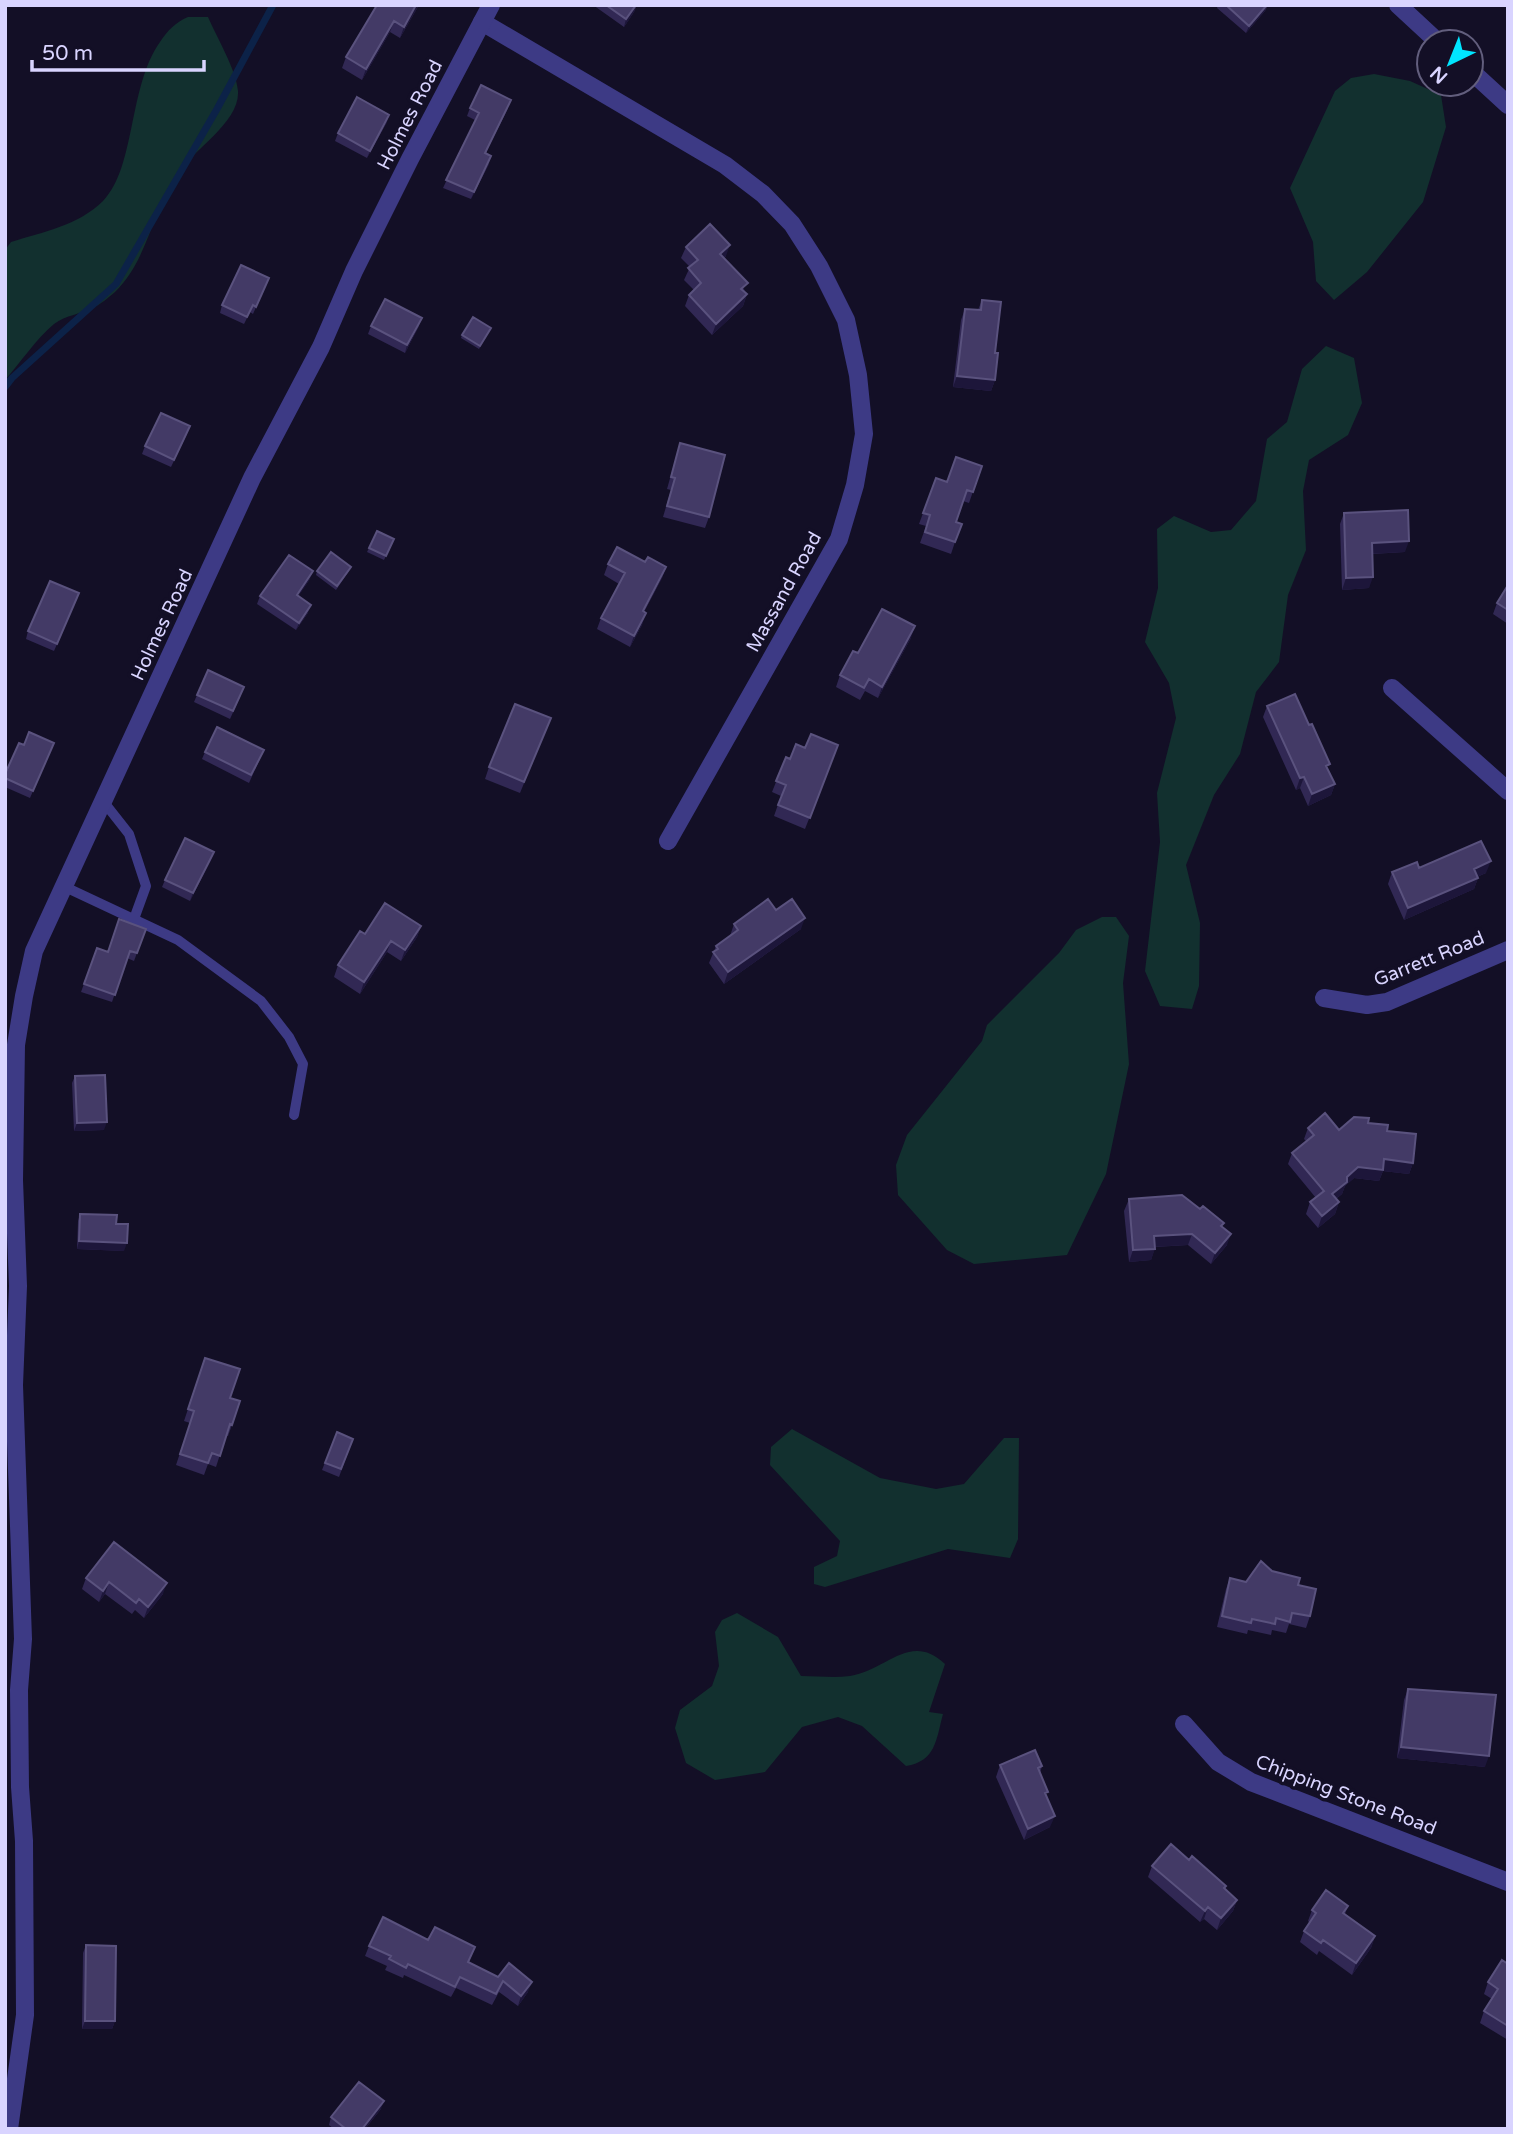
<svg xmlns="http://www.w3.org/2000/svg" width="1513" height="2134" font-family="'Varela Round',sans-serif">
  <rect width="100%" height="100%" fill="#130f26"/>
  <!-- green -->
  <path fill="#12302f" d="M 188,17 L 208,17 C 217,38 236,69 238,91 C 240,122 193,150 176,175 C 152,211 148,260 115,292 C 109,297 101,304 93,308 C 81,314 66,315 54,324 C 36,339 21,362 5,380 L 5,250 L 11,242 C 43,232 79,225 103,201 C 136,167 128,87 160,42 C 167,31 176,22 188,17 Z
    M 1374,74 L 1410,81 L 1441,95 L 1446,127 L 1423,202 L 1367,272 L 1334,300 L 1316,281 L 1313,242 L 1290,188 L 1335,91 L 1351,78 Z
    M 1326,346 L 1354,358 L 1362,403 L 1348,435 L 1309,460 L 1303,491 L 1306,550 L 1288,595 L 1279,662 L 1256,692 L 1240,754 L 1214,795 L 1186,865 L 1200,923 L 1199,986 L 1192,1009 L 1160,1006 L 1145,971 L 1160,842 L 1157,793 L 1176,718 L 1169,683 L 1145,642 L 1158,588 L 1157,529 L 1174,516 L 1211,532 L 1231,530 L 1256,501 L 1267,439 L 1287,422 L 1302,369 Z
    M 1102,917 L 1116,917 L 1129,936 L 1123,983 L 1129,1064 L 1106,1174 L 1067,1255 L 974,1264 L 947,1250 L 898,1195 L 896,1165 L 907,1135 L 982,1041 L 987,1025 L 1059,953 L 1076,930 Z
    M 792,1429 L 880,1478 L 936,1489 L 964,1484 L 1004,1438 L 1019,1438 L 1018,1539 L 1010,1558 L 948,1549 L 825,1587 L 814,1584 L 814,1567 L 837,1556 L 840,1541 L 770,1465 L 771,1447 Z
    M 737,1613 L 778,1637 L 801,1676 C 817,1676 834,1678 850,1676 C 886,1671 910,1631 945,1664 L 929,1712 L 943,1714 C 936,1740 936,1761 906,1766 L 862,1726 L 838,1717 L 802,1727 L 765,1772 L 715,1780 L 686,1763 L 675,1728 L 680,1710 L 712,1686 L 719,1666 L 715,1632 L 722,1620 Z"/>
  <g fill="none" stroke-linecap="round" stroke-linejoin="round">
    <!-- stream -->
    <path stroke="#0c2248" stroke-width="7" d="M 5,387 L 12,378 L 116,284 L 217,109 L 273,5"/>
    <!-- service -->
    <path stroke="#3d3a85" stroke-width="10" d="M 103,801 L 129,834 L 146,886 L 134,919
      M 63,886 L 178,940 L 261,1001 L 289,1037 L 303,1064 L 294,1115"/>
    <!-- minor -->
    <path stroke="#3d3a85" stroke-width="18" d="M 1398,5 L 1438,42
      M 482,22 L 725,165 L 763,194 L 792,224 L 819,266 L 846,320 L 858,375 L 864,434 L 855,485 L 839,539 L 668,841
      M 1471,71 L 1508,105
      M 1392,688 L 1508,791
      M 1324,998 L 1367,1005 L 1387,1002 L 1508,950
      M 1184,1724 L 1218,1762 L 1251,1782 L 1508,1882"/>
    <!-- tertiary -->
    <path stroke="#3d3a85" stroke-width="18" d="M 9,2129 L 25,2015 L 24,1841 L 20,1787 L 19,1690 L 23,1639 L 14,1385 L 18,1286 L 14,1180 L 16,1045 L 24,996 L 34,951 L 252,478 L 321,347 L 354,271 L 410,159 L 491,5"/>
  </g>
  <!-- wall -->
  <path fill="#312854" d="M 377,5 L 419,5 L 400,38 L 390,32 L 362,80 L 342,68 L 346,57 Z
    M 593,5 L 637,5 L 634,12 L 624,27 Z
    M 1218,5 L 1268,5 L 1265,11 L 1246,33 L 1217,8 Z
    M 470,108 L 508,108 L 486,153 L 489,164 L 471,199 L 443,188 L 475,120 L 467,116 Z
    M 387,122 L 367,158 L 335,141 L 338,133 Z
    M 686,247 L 726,256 L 724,258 L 747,294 L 743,306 L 712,335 L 685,306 L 689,295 L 694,290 L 684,280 L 690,267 L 681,258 Z
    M 269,278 L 253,314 L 250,312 L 244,324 L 220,313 L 222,305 Z
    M 982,300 L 995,380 L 991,391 L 953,387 L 961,320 L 965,309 L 978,310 Z
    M 371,326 L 419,326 L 405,353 L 368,334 Z
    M 491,328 L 479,349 L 461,338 L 462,335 Z
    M 187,434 L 171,467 L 142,454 L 145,446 Z
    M 680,443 L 709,517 L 705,528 L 663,517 L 671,490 L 667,489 Z
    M 982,466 L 969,503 L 963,501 L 956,522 L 955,542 L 951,554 L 920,543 L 926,526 L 919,524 L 936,478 L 947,482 Z
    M 1344,513 L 1405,552 L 1372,554 L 1369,588 L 1342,590 L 1340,524 Z
    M 377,531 L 394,539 L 384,560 L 367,552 Z
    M 608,564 L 666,567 L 662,578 L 644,612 L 642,625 L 630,647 L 597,629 L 601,618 L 619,584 L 604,575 Z
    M 317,571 L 349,571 L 336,590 L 316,575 Z
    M 310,579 L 298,596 L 308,613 L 296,630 L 257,604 L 260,596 Z
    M 1508,585 L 1508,624 L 1493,614 L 1497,603 Z
    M 76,601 L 54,651 L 26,639 L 28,631 Z
    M 911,638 L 878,698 L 865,691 L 860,700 L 836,687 L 840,675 L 858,653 Z
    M 197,695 L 241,695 L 230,719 L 194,702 Z
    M 1267,706 L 1328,769 L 1335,784 L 1331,795 L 1308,806 L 1300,788 L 1296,790 L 1263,717 Z
    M 546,730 L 520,793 L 485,779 L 489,767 Z
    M 54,743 L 30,798 L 5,787 L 5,774 Z
    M 838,745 L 805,829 L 774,816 L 781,796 L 772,792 L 786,757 L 790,759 L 805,748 Z
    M 264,750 L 249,783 L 202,759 L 205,752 Z
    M 211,860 L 190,901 L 162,887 L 165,880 Z
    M 1419,868 L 1486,873 L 1477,877 L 1478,878 L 1474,889 L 1404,920 L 1388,884 L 1392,872 Z
    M 776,910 L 801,929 L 724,984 L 709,963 L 716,946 L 730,936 L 734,924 Z
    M 421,926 L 417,937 L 401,961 L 387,952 L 360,994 L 334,977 L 338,965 L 365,934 Z
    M 146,929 L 134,961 L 127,958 L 112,1002 L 81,992 L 97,948 L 108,952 Z
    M 75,1076 L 104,1130 L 74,1131 L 72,1083 Z
    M 1368,1123 L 1387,1131 L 1413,1163 L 1409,1174 L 1383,1171 L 1379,1181 L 1354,1178 L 1345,1186 L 1342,1194 L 1336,1199 L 1339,1202 L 1335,1214 L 1318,1228 L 1306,1214 L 1310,1202 L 1316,1198 L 1288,1164 L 1292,1153 L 1306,1141 L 1304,1139 L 1308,1128 L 1339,1130 Z
    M 1129,1199 L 1222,1227 L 1227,1245 L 1211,1264 L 1188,1245 L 1155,1247 L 1151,1260 L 1129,1262 L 1124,1211 Z
    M 80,1214 L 116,1224 L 124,1251 L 77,1249 L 78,1221 Z
    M 205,1358 L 230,1398 L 232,1425 L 228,1436 L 226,1436 L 216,1467 L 208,1464 L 204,1475 L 176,1465 L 190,1423 L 184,1421 Z
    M 337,1432 L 353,1439 L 339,1477 L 322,1470 Z
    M 1272,1571 L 1298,1585 L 1310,1616 L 1306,1628 L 1289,1624 L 1286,1633 L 1272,1630 L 1271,1635 L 1248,1630 L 1247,1634 L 1217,1627 L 1226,1589 L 1230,1578 L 1246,1582 Z
    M 86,1578 L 163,1594 L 144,1618 L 135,1610 L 132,1614 L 105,1594 L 99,1602 L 82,1589 Z
    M 1408,1689 L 1485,1767 L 1397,1758 L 1404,1700 Z
    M 1000,1765 L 1042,1766 L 1040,1773 L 1046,1797 L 1050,1827 L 1024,1840 L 996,1777 Z
    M 1189,1860 L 1226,1886 L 1225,1889 L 1237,1900 L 1233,1911 L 1217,1930 L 1204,1919 L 1200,1922 L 1148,1877 L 1152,1866 Z
    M 1348,1906 L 1345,1914 L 1375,1936 L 1371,1948 L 1352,1975 L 1319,1951 L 1317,1955 L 1300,1942 L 1304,1931 L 1310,1923 L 1308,1921 L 1312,1910 Z
    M 428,1940 L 475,1947 L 469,1962 L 528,1992 L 518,2006 L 499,1992 L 492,2005 L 456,1988 L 451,1997 L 404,1975 L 403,1978 L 385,1970 L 387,1966 L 365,1956 L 369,1946 Z
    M 86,1945 L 115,2021 L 112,2029 L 82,2029 L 83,1953 Z
    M 1508,1964 L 1508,2040 L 1480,2023 L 1484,2011 L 1492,1999 L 1484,1994 L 1488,1982 Z
    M 381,2109 L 365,2129 L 334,2129 L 329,2125 L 331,2117 Z"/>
  <!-- shaded-wall -->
  <path fill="#1d163a" d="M 416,5 L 419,5 L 400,38 L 404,27 Z
    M 637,5 L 634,12 L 624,27 L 626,19 Z
    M 1267,5 L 1265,11 L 1246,33 L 1249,26 Z
    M 394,21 L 390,32 L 362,80 L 366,69 Z
    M 511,100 L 508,108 L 482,160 L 485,153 Z
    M 389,115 L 387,122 L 367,158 L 370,151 Z
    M 491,156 L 489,164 L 471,199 L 474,192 Z
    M 730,245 L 726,256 L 716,265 L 720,254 Z
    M 747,294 L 743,306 L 712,335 L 716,324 Z
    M 422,318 L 419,326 L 405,353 L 407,345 Z
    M 957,376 L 995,380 L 991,391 L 953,387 Z
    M 1409,541 L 1405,552 L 1367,554 L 1372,543 Z
    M 666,567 L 662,578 L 638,623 L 643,611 Z
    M 313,571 L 310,579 L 294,603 L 297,595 Z
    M 1373,577 L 1369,588 L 1342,590 L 1346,578 Z
    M 311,605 L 308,613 L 296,630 L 299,623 Z
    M 646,613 L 642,625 L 630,647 L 634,636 Z
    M 915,626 L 911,638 L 878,698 L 882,687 Z
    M 1304,777 L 1300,788 L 1296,790 L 1300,778 Z
    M 1335,784 L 1331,795 L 1308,806 L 1312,794 Z
    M 214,852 L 211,860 L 190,901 L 193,893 Z
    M 1491,861 L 1486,873 L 1469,880 L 1474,869 Z
    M 1478,878 L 1474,889 L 1404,920 L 1408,908 Z
    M 805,918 L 801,929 L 724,984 L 728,972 Z
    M 421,926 L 417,937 L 401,961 L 405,950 Z
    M 391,941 L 387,952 L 360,994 L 364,982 Z
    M 107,1122 L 104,1130 L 74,1131 L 77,1123 Z
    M 1384,1159 L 1413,1163 L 1409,1174 L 1383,1171 L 1379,1181 L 1354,1178 L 1345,1186 L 1342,1194 L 1328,1205 L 1332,1194 L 1347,1177 L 1358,1167 Z
    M 1339,1202 L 1335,1214 L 1318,1228 L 1322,1216 Z
    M 1192,1234 L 1188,1245 L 1150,1247 L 1154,1236 Z
    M 1231,1234 L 1227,1245 L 1211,1264 L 1215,1253 Z
    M 79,1241 L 127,1243 L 124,1251 L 77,1249 Z
    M 1155,1249 L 1151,1260 L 1129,1262 L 1133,1250 Z
    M 109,1582 L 105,1594 L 99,1602 L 103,1591 Z
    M 167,1583 L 163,1594 L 144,1618 L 148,1607 Z
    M 1401,1747 L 1489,1756 L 1485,1767 L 1397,1758 Z
    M 1055,1816 L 1050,1827 L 1024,1840 L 1028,1829 Z
    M 1237,1900 L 1233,1911 L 1217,1930 L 1221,1918 Z
    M 1208,1907 L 1204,1919 L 1200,1922 L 1205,1911 Z
    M 1375,1936 L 1371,1948 L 1352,1975 L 1356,1963 Z
    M 532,1982 L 528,1992 L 518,2006 L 521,1996 Z
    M 85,2021 L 115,2021 L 112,2029 L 82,2029 Z
    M 384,2101 L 381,2109 L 365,2129 L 362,2129 Z"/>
  <!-- building -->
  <path fill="#433a66" stroke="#5a527e" stroke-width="2" d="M 377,5 L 416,5 L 404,27 L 394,21 L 366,69 L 346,57 Z
    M 606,5 L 636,5 L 626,19 Z
    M 1226,5 L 1267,5 L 1249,26 Z
    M 481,85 L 511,100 L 485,153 L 491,156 L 474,192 L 446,180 L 479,113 L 470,108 Z
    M 357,97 L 389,115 L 370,151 L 338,133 Z
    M 710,224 L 730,245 L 720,254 L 748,283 L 741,289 L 747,294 L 716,324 L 689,295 L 701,283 L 688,268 L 698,260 L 686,247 Z
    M 241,265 L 269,278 L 256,307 L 253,305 L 247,317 L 222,305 Z
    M 385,299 L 422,318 L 407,345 L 371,326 Z
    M 982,300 L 1001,302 L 995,353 L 998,353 L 995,380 L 957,376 L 965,309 L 981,310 Z
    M 473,317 L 491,328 L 480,346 L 462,335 Z
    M 161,413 L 190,426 L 174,460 L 145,446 Z
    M 680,443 L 725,455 L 709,517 L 667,506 L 675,478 L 671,477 Z
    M 956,457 L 982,466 L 973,492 L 967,490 L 956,522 L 962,524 L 955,542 L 925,532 L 930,515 L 923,513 L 936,478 L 947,482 Z
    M 1408,510 L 1409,541 L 1372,543 L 1373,577 L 1346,578 L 1344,513 Z
    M 377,531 L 394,539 L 386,556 L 369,548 Z
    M 617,547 L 645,562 L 648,557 L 666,567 L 643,611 L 646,613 L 634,636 L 601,618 L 625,573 L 608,564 Z
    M 331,552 L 351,567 L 337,586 L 317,571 Z
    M 289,555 L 313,571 L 297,595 L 311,605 L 299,623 L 260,596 Z
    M 50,581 L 79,593 L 57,644 L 28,631 Z
    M 1508,585 L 1508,610 L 1497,603 Z
    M 882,609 L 915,626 L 882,687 L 869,679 L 864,688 L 840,675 L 853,651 L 858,653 Z
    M 208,670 L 244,687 L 233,711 L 197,695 Z
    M 1295,694 L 1309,725 L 1312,724 L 1330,764 L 1326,766 L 1335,784 L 1312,794 L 1304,777 L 1300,778 L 1267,706 Z
    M 515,704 L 551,718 L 524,782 L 489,767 Z
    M 217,727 L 264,750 L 251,775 L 205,752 Z
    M 29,732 L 54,743 L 33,791 L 5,778 L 5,774 L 19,743 L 24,745 Z
    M 811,734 L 838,745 L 810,818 L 778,805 L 786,785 L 776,781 L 786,757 L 790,759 L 796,744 L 805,748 Z
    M 185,838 L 214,852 L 193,893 L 165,880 Z
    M 1481,841 L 1491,861 L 1474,869 L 1478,878 L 1408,908 L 1392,872 L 1417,862 L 1419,868 Z
    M 768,899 L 776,910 L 792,899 L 805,918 L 728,972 L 713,952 L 718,949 L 716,946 L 738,930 L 734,924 Z
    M 385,903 L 421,926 L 405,950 L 391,941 L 364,982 L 338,965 L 360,931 L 365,934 Z
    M 119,919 L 146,929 L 137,953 L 130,951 L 115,995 L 84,984 L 97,948 L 108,952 Z
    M 105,1075 L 107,1122 L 77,1123 L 75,1076 Z
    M 1325,1113 L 1339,1130 L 1354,1117 L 1369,1118 L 1368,1123 L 1388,1125 L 1387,1131 L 1416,1134 L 1413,1163 L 1384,1159 L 1383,1170 L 1358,1167 L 1347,1177 L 1347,1182 L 1332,1194 L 1339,1202 L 1322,1216 L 1310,1202 L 1324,1191 L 1292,1153 L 1314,1135 L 1308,1128 Z
    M 1182,1195 L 1200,1209 L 1203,1206 L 1224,1223 L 1221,1226 L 1231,1234 L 1215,1253 L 1192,1234 L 1154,1236 L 1155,1249 L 1133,1250 L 1129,1199 Z
    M 80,1214 L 117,1215 L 116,1224 L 128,1224 L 127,1243 L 79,1241 Z
    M 205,1358 L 240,1369 L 230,1398 L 240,1401 L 232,1425 L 230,1424 L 220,1456 L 212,1453 L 208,1463 L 180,1454 L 194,1411 L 188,1409 Z
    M 337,1432 L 353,1439 L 341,1469 L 325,1463 Z
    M 114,1542 L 167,1583 L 148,1607 L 139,1599 L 136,1603 L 109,1582 L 103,1591 L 86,1578 Z
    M 1261,1561 L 1272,1571 L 1300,1578 L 1298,1585 L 1316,1589 L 1310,1616 L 1292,1613 L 1290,1622 L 1276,1618 L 1275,1624 L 1252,1619 L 1251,1623 L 1222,1616 L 1230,1578 L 1246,1582 Z
    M 1408,1689 L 1496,1695 L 1489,1756 L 1401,1747 Z
    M 1035,1750 L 1042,1766 L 1038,1768 L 1048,1792 L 1045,1793 L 1055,1816 L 1028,1829 L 1000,1765 Z
    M 1171,1844 L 1189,1860 L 1192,1856 L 1226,1886 L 1224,1888 L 1237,1900 L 1221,1918 L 1208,1907 L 1205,1911 L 1152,1866 Z
    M 1326,1890 L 1348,1906 L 1343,1913 L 1375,1936 L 1356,1963 L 1323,1940 L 1321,1943 L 1304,1931 L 1316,1913 L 1312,1910 Z
    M 383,1917 L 428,1940 L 435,1927 L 475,1947 L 468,1962 L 498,1977 L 509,1963 L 532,1982 L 521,1996 L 503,1981 L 496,1994 L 460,1977 L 455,1987 L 408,1964 L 406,1968 L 389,1959 L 391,1956 L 369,1946 Z
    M 86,1945 L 116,1946 L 115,2021 L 85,2021 Z
    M 1502,1960 L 1508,1964 L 1508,2026 L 1484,2011 L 1498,1989 L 1488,1982 Z
    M 359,2082 L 384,2101 L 362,2129 L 346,2129 L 331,2117 Z"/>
  <g text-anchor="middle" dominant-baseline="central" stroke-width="7" stroke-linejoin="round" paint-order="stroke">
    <!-- street labels -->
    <g font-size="19" fill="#d9d4ff" stroke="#130f26">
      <text transform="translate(410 115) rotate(-63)">Holmes Road</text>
      <text transform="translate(784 592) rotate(-61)">Massand Road</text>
      <text transform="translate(162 625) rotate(-65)">Holmes Road</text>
      <text transform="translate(1429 959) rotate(-22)">Garrett Road</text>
      <text transform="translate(1346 1795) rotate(21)">Chipping Stone Road</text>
    </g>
  </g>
  <!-- border -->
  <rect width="1513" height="2134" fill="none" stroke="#d9d4ff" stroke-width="14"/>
  <!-- north arrow -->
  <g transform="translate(1450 63) rotate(223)"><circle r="33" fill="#130f26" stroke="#625e7d" stroke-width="2"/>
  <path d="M0-5L12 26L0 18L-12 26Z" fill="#00e5ff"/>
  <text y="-10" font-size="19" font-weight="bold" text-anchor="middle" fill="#d9d4ff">N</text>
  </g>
  <!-- scale -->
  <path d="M32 60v10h172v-10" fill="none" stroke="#d9d4ff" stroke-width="3.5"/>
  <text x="42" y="60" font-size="21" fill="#d9d4ff" stroke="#130f26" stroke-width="5" paint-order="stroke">50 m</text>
</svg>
